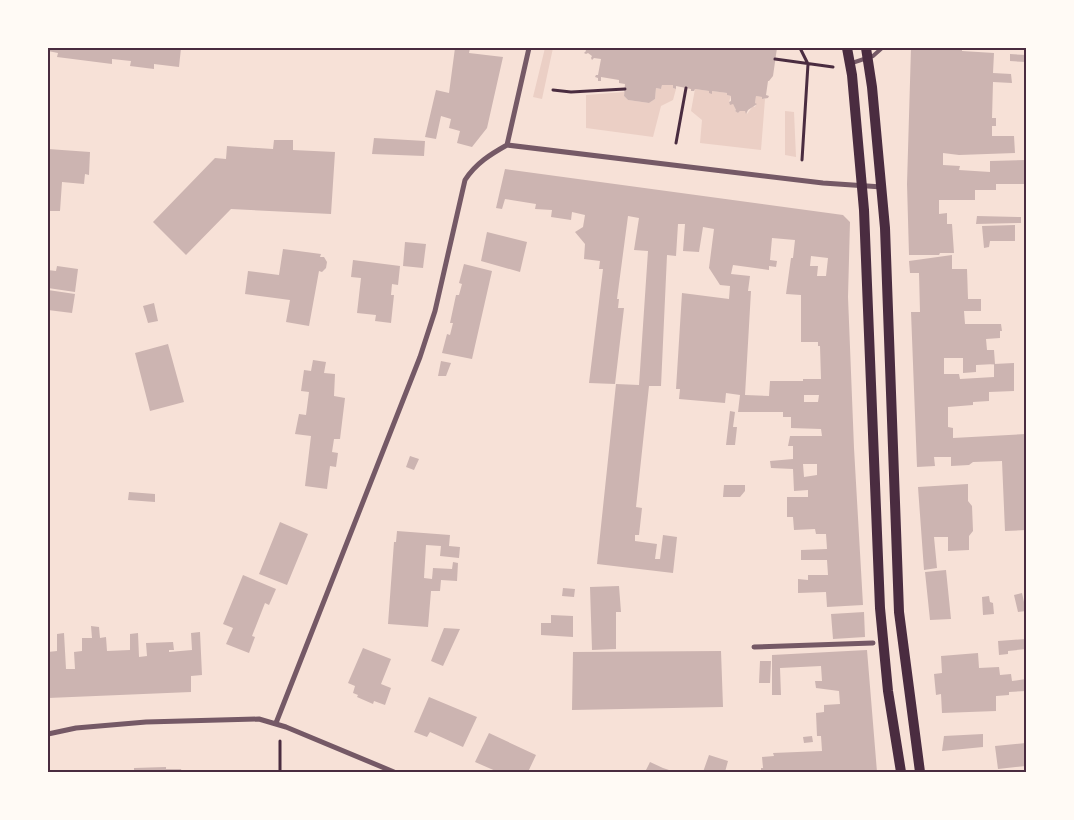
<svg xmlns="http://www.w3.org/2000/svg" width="1074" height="820" font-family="Manrope,sans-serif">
  <rect width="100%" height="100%" fill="#f7e1d7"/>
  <!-- green -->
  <path fill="#ebcfc5" d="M 545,48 L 553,48 L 542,99 L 533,97 Z
    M 662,85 L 673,85 L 673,88 L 676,89 L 673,100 L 661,106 L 653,137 L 586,128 L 586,95 L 624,92 L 624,96 L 628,100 L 649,103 L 655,99 L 656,88 L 661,89 Z
    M 695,89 L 709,91 L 709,93 L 711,93 L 712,91 L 727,93 L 727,95 L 731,96 L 729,102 L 730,104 L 733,104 L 736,110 L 735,111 L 738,113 L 740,111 L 745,111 L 747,114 L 753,106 L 755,107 L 756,104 L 755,103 L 756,96 L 762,97 L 762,99 L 765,99 L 761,150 L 700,143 L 702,120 L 691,111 Z
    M 785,111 L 794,112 L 796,157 L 785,155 Z"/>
  <!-- building -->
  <path fill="#ccb4b1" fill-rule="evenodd" d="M 48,48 L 181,48 L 179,67 L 154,64 L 154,69 L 130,66 L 131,61 L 112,59 L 112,64 L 57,57 L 58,53 L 48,51 Z
    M 455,48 L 470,48 L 469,53 L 503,57 L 487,128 L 472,147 L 457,143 L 460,131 L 449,128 L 451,119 L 441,116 L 436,139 L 425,137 L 436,90 L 449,93 Z
    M 479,48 L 490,48 L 490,50 L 479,49 Z
    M 585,48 L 777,48 L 773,76 L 769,81 L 768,81 L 766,95 L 769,96 L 768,98 L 762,99 L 762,97 L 756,96 L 755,103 L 757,104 L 748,110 L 746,114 L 745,111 L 740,111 L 738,113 L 735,111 L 736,110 L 733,104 L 730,105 L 729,102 L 731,101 L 731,96 L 727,95 L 727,93 L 712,91 L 712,94 L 709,93 L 709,91 L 695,89 L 694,91 L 691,91 L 691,89 L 676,86 L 676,89 L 673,88 L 673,85 L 662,85 L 661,89 L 656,88 L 655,99 L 649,103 L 628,100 L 624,96 L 625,84 L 619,83 L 619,80 L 601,77 L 601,81 L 598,81 L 598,78 L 595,77 L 596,75 L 598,75 L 601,59 L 594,58 L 592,60 L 591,58 L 592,56 L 588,53 L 586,54 L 584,53 L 586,51 Z
    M 911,48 L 962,48 L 962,51 L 994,53 L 993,73 L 1011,74 L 1012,83 L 993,82 L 992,118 L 996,118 L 996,126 L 992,126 L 992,136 L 1014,136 L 1015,153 L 959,155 L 943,153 L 943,165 L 960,166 L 959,170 L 990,172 L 990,161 L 1026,160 L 1026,184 L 996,184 L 996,190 L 975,190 L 975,200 L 939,200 L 939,214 L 947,213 L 947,224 L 952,224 L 954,253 L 940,253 L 939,255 L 909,255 L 907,184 Z
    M 1010,54 L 1026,55 L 1026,62 L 1010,61 Z
    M 374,138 L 425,141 L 424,156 L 372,154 Z
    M 274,140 L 293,140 L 293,150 L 335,152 L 331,214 L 231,209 L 186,255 L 153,222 L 215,158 L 226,159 L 227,146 L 273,149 Z
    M 48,149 L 90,152 L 89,175 L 85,174 L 84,184 L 62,182 L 60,211 L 48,211 Z
    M 505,169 L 843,215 L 850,222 L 848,297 L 854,448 L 863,605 L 827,607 L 826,592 L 798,593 L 798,579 L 808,580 L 808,575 L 828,575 L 827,560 L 801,560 L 801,550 L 827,549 L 826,534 L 816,534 L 815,529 L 794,530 L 793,517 L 787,517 L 787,497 L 808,497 L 808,490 L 794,491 L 793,469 L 771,468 L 770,461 L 793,459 L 793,446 L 788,446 L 790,436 L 822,436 L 821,429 L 791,428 L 791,417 L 783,417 L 783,412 L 738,412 L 740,395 L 726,393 L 725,403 L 679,399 L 680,389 L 676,389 L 682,293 L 729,299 L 730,286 L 720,285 L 709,268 L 714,229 L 703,227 L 699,252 L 683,251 L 685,224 L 678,224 L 676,256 L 667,255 L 661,386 L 649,386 L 636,507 L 642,508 L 639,535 L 635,535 L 635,541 L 657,544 L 655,559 L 660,559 L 663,535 L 677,537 L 673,573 L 597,564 L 616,384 L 639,385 L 648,251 L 634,250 L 639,218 L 628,216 L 617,299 L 619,299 L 618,308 L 624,308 L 615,384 L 589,383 L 603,269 L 599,269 L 600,261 L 584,259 L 585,244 L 575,232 L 583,227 L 585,215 L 572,212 L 571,220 L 551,217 L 552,210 L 535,209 L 536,204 L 505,199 L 502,209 L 496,208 ZM 772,238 L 795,240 L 793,258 L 791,258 L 786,294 L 801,295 L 801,342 L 818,342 L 818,346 L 820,346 L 821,379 L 803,379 L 803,381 L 770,381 L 769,396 L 745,395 L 751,291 L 748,291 L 750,276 L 731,274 L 733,265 L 769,270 L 769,266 L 776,267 L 777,261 L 770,260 ZM 811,256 L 828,258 L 826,276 L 817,276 L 818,266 L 810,266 ZM 804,395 L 819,395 L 818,402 L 804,402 ZM 803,464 L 817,464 L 817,475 L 804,477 Z
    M 977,216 L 1021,217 L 1021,223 L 976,224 Z
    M 1015,225 L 1015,241 L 990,241 L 989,247 L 984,248 L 982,226 Z
    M 487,232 L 527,242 L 520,272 L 481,261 Z
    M 405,242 L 426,244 L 423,268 L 403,266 Z
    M 283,249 L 321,254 L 320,257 L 324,257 L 327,262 L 326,268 L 322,272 L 319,271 L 309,326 L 286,322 L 290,300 L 245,294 L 248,271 L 279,275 Z
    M 952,255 L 952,269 L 967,269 L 968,299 L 981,299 L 981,311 L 964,311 L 965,324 L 1001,324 L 1002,331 L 1000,331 L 1000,338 L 986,339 L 987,350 L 994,350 L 995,364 L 976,365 L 976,372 L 963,373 L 963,358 L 944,358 L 944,374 L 959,374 L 960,379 L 994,377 L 994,364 L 1014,363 L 1014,391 L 989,392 L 989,401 L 973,402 L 973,405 L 948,407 L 948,427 L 953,428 L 953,438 L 1026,434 L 1026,530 L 1005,531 L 1002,461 L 973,462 L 969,465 L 951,466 L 951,457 L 934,457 L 935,466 L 917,467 L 911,312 L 920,312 L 919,273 L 910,273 L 909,261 Z
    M 353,260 L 400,266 L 398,285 L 392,284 L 391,295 L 394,295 L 391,323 L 375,321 L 376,315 L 357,313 L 361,278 L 351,277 Z
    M 464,264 L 492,271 L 472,359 L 442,353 L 447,334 L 450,335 L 453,323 L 450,323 L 456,295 L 459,295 L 462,284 L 459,283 Z
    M 57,266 L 78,269 L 75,292 L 48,288 L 48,270 L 56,271 Z
    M 48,290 L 75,294 L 72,313 L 48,310 Z
    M 154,303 L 158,321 L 148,323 L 143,306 Z
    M 168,344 L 184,402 L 150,411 L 135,353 Z
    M 313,360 L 326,362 L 324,373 L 335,374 L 334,396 L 345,398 L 340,439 L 334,439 L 332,452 L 338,453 L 336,467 L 330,466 L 327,489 L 305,486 L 311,436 L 295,434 L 299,414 L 306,415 L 309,392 L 301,391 L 304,370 L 311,371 Z
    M 441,361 L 451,363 L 446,376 L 438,376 Z
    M 730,411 L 735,412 L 733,427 L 737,427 L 735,445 L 726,445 Z
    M 410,456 L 419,459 L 414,470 L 406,467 Z
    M 968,484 L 968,501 L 972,506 L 973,531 L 969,536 L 969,550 L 948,551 L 948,537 L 934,537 L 937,568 L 924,570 L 918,487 Z
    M 724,485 L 745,485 L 745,491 L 740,497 L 723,497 Z
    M 129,492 L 155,494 L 155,502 L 128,500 Z
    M 280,522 L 308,534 L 287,585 L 259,574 Z
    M 397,531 L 450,535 L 449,546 L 460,547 L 459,558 L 440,556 L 441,546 L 426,545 L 424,578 L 432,579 L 433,568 L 452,569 L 453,562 L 458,563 L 457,581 L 441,580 L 440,591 L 431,591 L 428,627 L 388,624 L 394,542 L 396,542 Z
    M 946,570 L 951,619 L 930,620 L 925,572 Z
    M 243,575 L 276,589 L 269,605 L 265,603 L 252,636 L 255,637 L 249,653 L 226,644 L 233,628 L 223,624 Z
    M 619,586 L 621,612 L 616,612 L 616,649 L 592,650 L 590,587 Z
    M 563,588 L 575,589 L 574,597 L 562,596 Z
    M 1022,593 L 1026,611 L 1018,612 L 1014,595 Z
    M 989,596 L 990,602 L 993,603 L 994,614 L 983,615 L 982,597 Z
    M 864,612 L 865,637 L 833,639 L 831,614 Z
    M 551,615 L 573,616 L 573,637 L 541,635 L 541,623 L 551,623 Z
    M 91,626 L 99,627 L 100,638 L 106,637 L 107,651 L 130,650 L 130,634 L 138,633 L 139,657 L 147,656 L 146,643 L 173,642 L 174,650 L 169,650 L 169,652 L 192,650 L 191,633 L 200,632 L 202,675 L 191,676 L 191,692 L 48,698 L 48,652 L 57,651 L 57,634 L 64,633 L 66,669 L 75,669 L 74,652 L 82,651 L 82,638 L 92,638 Z
    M 444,628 L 460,629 L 443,666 L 431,661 Z
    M 1026,639 L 1026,649 L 1008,651 L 1008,654 L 999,655 L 998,641 Z
    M 363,648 L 391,659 L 381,684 L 391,688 L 385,705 L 374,701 L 373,704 L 357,697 L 358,695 L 353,693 L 355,686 L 348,683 Z
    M 867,650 L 877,772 L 761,772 L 761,768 L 763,768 L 762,757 L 774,756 L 773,753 L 822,751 L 821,736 L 817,736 L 816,713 L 824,712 L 824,705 L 840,704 L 839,691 L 816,688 L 815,681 L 822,681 L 821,666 L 780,668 L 781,695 L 772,695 L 772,655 Z
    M 721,651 L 723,707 L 572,710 L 573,652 Z
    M 978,653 L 979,668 L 999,667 L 1000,675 L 1011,674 L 1012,681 L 1026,679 L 1026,691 L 1009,692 L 1009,695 L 996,696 L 996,711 L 942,713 L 941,694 L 936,695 L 934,674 L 942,673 L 941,656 Z
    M 760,661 L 771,661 L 770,683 L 759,683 Z
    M 429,697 L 477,717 L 463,747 L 430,732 L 427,737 L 414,732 Z
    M 489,733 L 536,755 L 528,772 L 498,772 L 475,762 Z
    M 983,734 L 983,747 L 942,751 L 944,736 Z
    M 812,736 L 813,742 L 804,743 L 803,737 Z
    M 1026,743 L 1026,766 L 998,769 L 995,746 Z
    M 709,755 L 728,761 L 725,772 L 703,772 Z
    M 650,762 L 663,768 L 675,772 L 645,772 Z
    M 166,767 L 166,769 L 181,769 L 182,772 L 134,772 L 134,768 Z"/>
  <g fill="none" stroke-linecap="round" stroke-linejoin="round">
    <!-- path -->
    <path stroke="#4a2c40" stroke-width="3" d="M 800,48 L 808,64 L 802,160
      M 775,59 L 833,67
      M 553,90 L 571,92 L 625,89
      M 676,143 L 686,88
      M 280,741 L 280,772"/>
    <!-- service -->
    <path stroke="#755966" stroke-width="4" d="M 852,63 L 873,56 L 882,48"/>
    <!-- minor -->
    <path stroke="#755966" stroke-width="5" d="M 507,145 L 823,183 L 882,187
      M 507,145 L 529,48
      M 754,647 L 873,643
      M 276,723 L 420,357 L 435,311 L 465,180 C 476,163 491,154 507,145
      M 48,734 L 76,728 L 146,722 L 259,719 L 286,727 L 394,772"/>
    <!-- secondary -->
    <path stroke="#4a2c40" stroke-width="10" d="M 847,48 L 852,75 L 864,210 L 880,608 L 888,691 L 901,772
      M 866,48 L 872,87 L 885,228 L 899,612 L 920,772"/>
  </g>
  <!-- border -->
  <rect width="1074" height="820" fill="none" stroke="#fffaf5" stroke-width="98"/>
  <rect x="49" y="49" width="976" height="722" fill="none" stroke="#4a2c40" stroke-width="2"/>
</svg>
